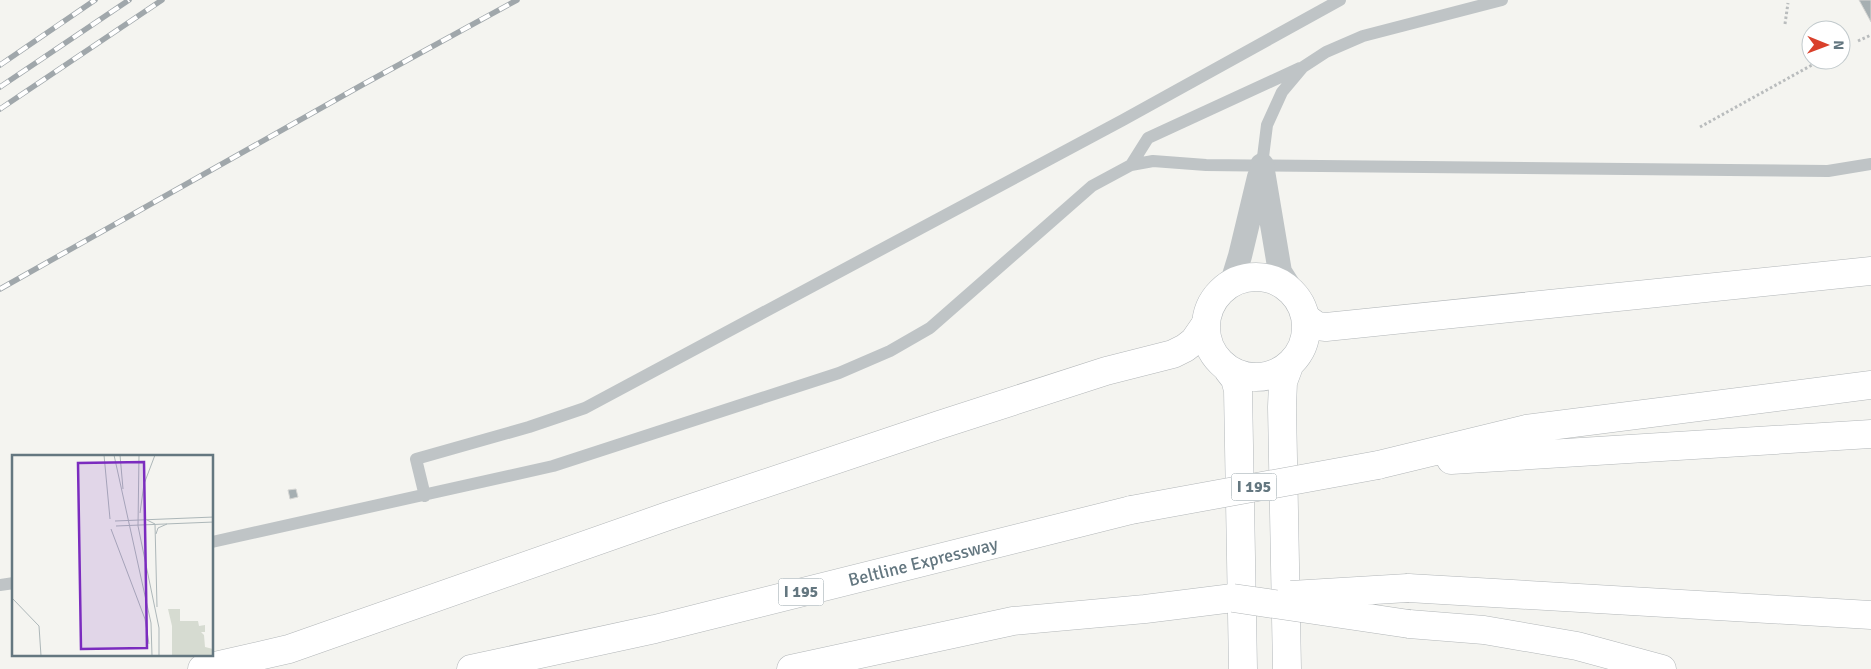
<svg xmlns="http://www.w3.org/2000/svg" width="1871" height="669" font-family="Signika,sans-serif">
  <rect width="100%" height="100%" fill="#f4f4f0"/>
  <!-- building -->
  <path fill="#a6afb2" stroke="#d5d5d3" d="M 1859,0 L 1871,0 L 1871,22 Z
    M 296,489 L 298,497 L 290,499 L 288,490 Z"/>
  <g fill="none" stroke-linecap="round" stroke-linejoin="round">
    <defs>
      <path id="primary" d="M1206 327a50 50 0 1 1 100 0a50 50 0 1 1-100 0Z
        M 1228,370 L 1235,379 L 1238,390 L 1243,669
        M 1287,669 L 1282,407 L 1283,382 L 1289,366"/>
      <path id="highway" d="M 1306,318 L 1317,326 L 1326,327 L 1871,271
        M 1451,460 L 1871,434
        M 1378,465 L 1526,429 L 1871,385
        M 1408,588 L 1871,615
        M 1409,624 L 1484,630 L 1577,646 L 1662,669
        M 202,669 L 289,649 L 668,516 L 939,425 L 1106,371 L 1173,354 L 1185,348 L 1194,341 L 1205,325
        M 471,669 L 655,629 L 1131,510
        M 791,669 L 1013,621 L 1145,609 L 1233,598"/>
    </defs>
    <!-- primary casing -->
    <use href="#primary" stroke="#b2b7ba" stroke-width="29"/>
    <!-- highway casing -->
    <use href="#highway" stroke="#b2b6b8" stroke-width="29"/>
    <!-- path -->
    <path stroke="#b9bcbd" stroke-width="3" stroke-dasharray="2.5 2.5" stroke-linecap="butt" d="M 1785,24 L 1788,3
      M 1858,41 L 1871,35
      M 1700,127 L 1821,60"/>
    <!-- lane -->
    <path stroke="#bfc4c6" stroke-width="12" d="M 1131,165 L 1148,138 L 1300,68
      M 1262,165 L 1267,125 L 1282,92 L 1303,67 L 1326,52 L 1363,36 L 1502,0
      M 425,496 L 416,459 L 529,427 L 585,408 L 1123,120 L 1340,0
      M 212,542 L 553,466 L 839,373 L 890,351 L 930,328 L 1092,186 L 1131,165 L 1153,161 L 1206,165 L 1828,171 L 1871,164
      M 0,585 L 14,583"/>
    <!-- street -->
    <path stroke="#bfc4c6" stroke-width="24" d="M 1262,165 L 1280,272 L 1292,291
      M 1232,282 L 1240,256 L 1259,177"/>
    <!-- primary -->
    <use href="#primary" stroke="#fff" stroke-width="28"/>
    <!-- highway -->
    <use href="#highway" stroke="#fff" stroke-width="28"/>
    <defs>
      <path id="rail" d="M 0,65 L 95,0
        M 0,87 L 129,0
        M 0,109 L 162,0
        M 0,289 L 362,85 L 517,0"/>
    </defs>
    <!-- rail casing -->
    <use href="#rail" stroke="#a0a7ab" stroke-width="5.5"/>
    <!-- rail -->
    <use href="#rail" stroke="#fff" stroke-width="4" stroke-dasharray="11" stroke-linecap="butt"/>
    <defs>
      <path id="highway-bridge" d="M 1131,510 L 1378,465
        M 1291,595 L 1408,588
        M 1233,598 L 1409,624"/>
    </defs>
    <!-- highway-bridge casing -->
    <use href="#highway-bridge" stroke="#b2b6b8" stroke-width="29" stroke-linecap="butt"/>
    <!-- highway-bridge -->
    <use href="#highway-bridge" stroke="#fff" stroke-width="28"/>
  </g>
  <g text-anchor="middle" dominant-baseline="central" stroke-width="5" stroke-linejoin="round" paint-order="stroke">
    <!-- shield labels -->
    <g fill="#fff" stroke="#92a0a6" stroke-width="1">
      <rect x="1231.5" y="473.5" width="45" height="27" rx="4"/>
      <rect x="778.5" y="578.5" width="45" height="27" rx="4"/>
    </g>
    <g font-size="16" font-weight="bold" fill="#647780">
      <text x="1254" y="487">I 195</text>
      <text x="801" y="592">I 195</text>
    </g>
    <!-- street labels -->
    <g font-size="18" fill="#647780" stroke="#fff">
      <text transform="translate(923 562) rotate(-14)">Beltline Expressway</text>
    </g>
  </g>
  <!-- overview -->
  <g transform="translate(12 455)">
    <rect width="201" height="201" fill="#f4f4f0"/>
    <path d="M 156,154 L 168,154 L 168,166 L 186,166 L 187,171 L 193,170 L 193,177 L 189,177 L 192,180 L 193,192 L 201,194 L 201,201 L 160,201 L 160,171 Z" fill="#d6dbd1"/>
    <path fill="none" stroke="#adb7b9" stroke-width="1" d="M 92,0 L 98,64M 102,0 L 139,168 L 140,201M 108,0 L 111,34M 127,0 L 126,71 L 147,173 L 147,201M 128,58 L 132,29 L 143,0M 135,65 L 143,69 L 145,152M 103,66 L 202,62M 104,71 L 202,67M 99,74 L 133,164 L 137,189M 144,79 L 146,73 L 155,69M 0,143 L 27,171 L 29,201"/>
    <path fill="#7b2cbf" fill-opacity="0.15" stroke="#7b2cbf" stroke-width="2.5" d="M 132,7 L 135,193 L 69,194 L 66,8 Z"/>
    <rect width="201" height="201" fill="none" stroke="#647780" stroke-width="2.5"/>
  </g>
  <!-- north arrow -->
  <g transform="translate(1826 45) rotate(91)"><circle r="24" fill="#ffffff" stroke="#c1c9cc"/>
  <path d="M0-4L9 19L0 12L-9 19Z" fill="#d9402b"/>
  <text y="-8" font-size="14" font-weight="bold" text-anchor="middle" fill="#647780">N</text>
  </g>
</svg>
